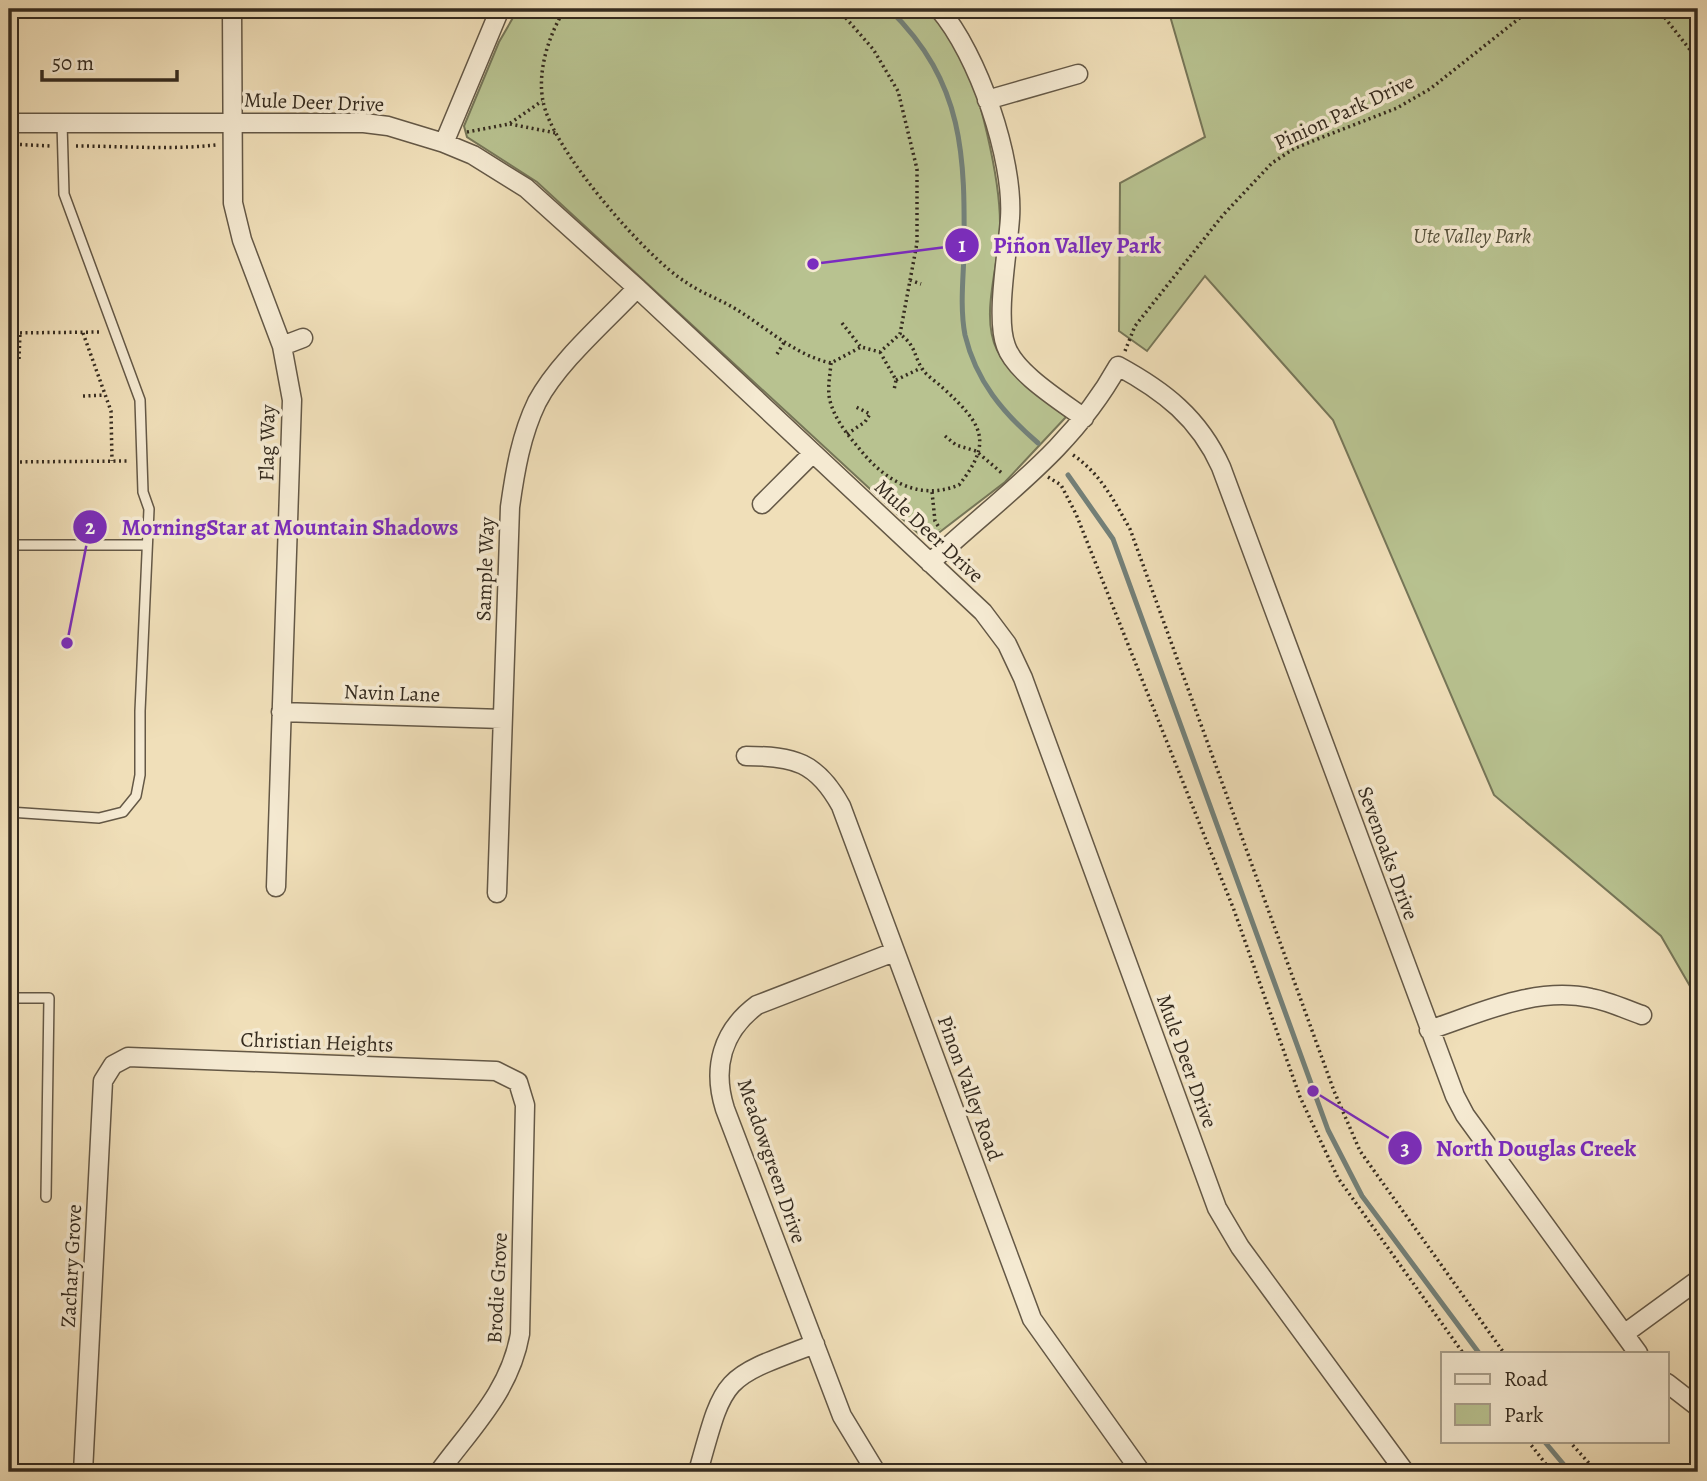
<svg xmlns="http://www.w3.org/2000/svg" width="1707" height="1481" font-family="Alegreya,serif">
  <rect width="100%" height="100%" fill="#f0dfb9"/>
  <filter id="stains"><feTurbulence type="fractalNoise" baseFrequency=".00286" numOctaves="4"/><feColorMatrix values="0 0 0 0 .2 0 0 0 0 .09 0 0 0 0 .02 0 0 0 .5 -.17"/></filter>
  <radialGradient id="worn" r=".72"><stop offset=".6" stop-color="#630" stop-opacity="0"/><stop offset="1" stop-color="#630" stop-opacity=".3"/></radialGradient>
  <!-- green -->
  <path fill="#b8c290" stroke="#767658" stroke-width="2" d="M 518,9 L 928,9 C 937,20 947,31 955,42 C 979,81 1001,183 1000,228 C 999,266 980,315 997,350 C 1010,377 1044,397 1066,417 L 1005,482 L 932,538 L 921,536 L 537,182 L 467,137 L 464,126 L 499,42 Z
    M 1168,9 L 1698,9 L 1698,1000 L 1661,936 L 1494,795 L 1333,420 L 1205,276 L 1147,351 L 1119,331 L 1120,183 L 1205,137 Z"/>
  <g fill="none" stroke-linecap="round" stroke-linejoin="round">
    <!-- stream -->
    <path stroke="#73817a" stroke-width="5" d="M 889,9 C 965,83 965,156 964,255 C 963,280 960,309 965,335 C 976,381 1003,413 1038,443
      M 1068,475 L 1113,539 L 1328,1130 L 1362,1196 L 1479,1353
      M 1544,1441 L 1570,1472"/>
    <defs>
      <path id="lane" d="M 9,545 L 147,545
        M 9,812 L 99,818 L 123,812 L 136,796 L 140,775 L 140,711 L 149,509 L 143,492 L 140,400 L 64,194 L 62,123
        M 9,998 L 49,998 L 46,1197"/>
      <path id="street" d="M 232,9 L 233,203 L 242,240 L 282,346 L 292,400 L 276,887
        M 939,9 C 978,54 1014,159 1010,218 C 1008,251 995,318 1006,346 C 1015,373 1061,401 1084,418
        M 987,100 L 1078,74
        M 9,123 L 364,123 L 388,126 L 444,143 L 473,155 L 526,188 L 637,288 L 983,612 L 1007,644 L 1023,678 L 1217,1208 L 1240,1247 L 1405,1472
        M 444,143 L 500,9
        M 282,346 L 303,338
        M 762,504 L 812,454
        M 930,563 C 999,498 1071,451 1118,366 C 1164,391 1199,418 1221,467 L 1455,1096 L 1465,1115 L 1638,1353
        M 281,712 L 502,719
        M 746,756 C 794,756 817,762 841,806 L 1032,1319 L 1141,1472
        M 497,893 L 510,507 C 515,471 521,435 537,402 C 558,362 606,321 637,288
        M 1429,1030 C 1481,1013 1535,986 1591,998 C 1608,1001 1625,1009 1642,1015
        M 1624,1334 L 1698,1280
        M 1667,1383 L 1698,1407
        M 83,1472 L 103,1081 L 113,1065 L 128,1057 L 496,1071 L 518,1082 L 525,1105 L 520,1334 C 510,1391 472,1427 439,1472
        M 698,1472 C 725,1375 721,1379 815,1344
        M 876,1472 L 842,1416 L 725,1109 C 712,1068 722,1031 757,1005 L 894,952"/>
    </defs>
    <!-- lane casing -->
    <use href="#lane" stroke="#645846" stroke-width="12"/>
    <!-- street casing -->
    <use href="#street" stroke="#645846" stroke-width="21"/>
    <!-- path -->
    <path stroke="#352b1f" stroke-width="3.5" stroke-dasharray="2 3.5" stroke-linecap="butt" d="M 565,9 C 549,34 537,71 543,101 C 551,148 646,258 687,283 C 703,294 722,300 739,311 C 768,329 797,356 831,363 L 861,347 L 880,352 L 900,334 L 917,243 L 917,169 L 898,91 L 873,49 L 838,9
      M 1658,9 L 1698,60
      M 510,124 L 556,133
      M 467,132 L 509,124 L 542,101
      M 9,144 L 51,146
      M 76,146 C 123,146 170,150 216,145
      M 910,280 L 921,284
      M 842,323 L 860,346
      M 9,333 L 101,332
      M 83,333 L 111,411 L 112,461
      M 1125,351 L 1135,326 L 1223,215 L 1272,163 L 1295,148 L 1397,108 L 1430,89 L 1531,9
      M 880,352 L 896,380 L 894,390
      M 777,354 L 785,341
      M 19,359 L 20,333
      M 831,363 C 830,376 827,389 830,401 C 835,419 846,433 858,447 C 883,479 917,502 959,485 C 994,441 982,424 943,388 C 937,382 928,377 923,370 C 913,355 917,347 900,334
      M 896,380 L 921,368
      M 83,396 L 105,395
      M 847,434 L 865,422 L 870,414 L 856,407
      M 945,436 L 956,445 L 976,451 L 1003,474
      M 1073,455 C 1101,474 1114,501 1130,529 L 1334,1091 L 1360,1151 L 1504,1353
      M 9,462 L 129,461
      M 1048,477 L 1061,485 L 1076,514 L 1234,910 L 1300,1097 L 1338,1178 L 1463,1353
      M 932,492 L 935,521 L 940,529
      M 1528,1441 L 1552,1472
      M 1569,1441 L 1597,1472"/>
    <!-- lane -->
    <use href="#lane" stroke="#f5ead2" stroke-width="9"/>
    <!-- street -->
    <use href="#street" stroke="#f5ead2" stroke-width="18"/>
  </g>
  <g text-anchor="middle" dominant-baseline="central" stroke-width="7" stroke-linejoin="round" paint-order="stroke">
    <!-- street labels -->
    <g font-size="21" fill="#352b1f" stroke="#f5ead2">
      <text transform="translate(314 102) rotate(2)">Mule Deer Drive</text>
      <text transform="translate(1344 112) rotate(-25)">Pinion Park Drive</text>
      <text transform="translate(267 443) rotate(-89)">Flag Way</text>
      <text transform="translate(929 531) rotate(43)">Mule Deer Drive</text>
      <text transform="translate(485 569) rotate(-88)">Sample Way</text>
      <text transform="translate(392 693) rotate(2)">Navin Lane</text>
      <text transform="translate(1388 853) rotate(70)">Sevenoaks Drive</text>
      <text transform="translate(317 1042) rotate(2)">Christian Heights</text>
      <text transform="translate(1187 1061) rotate(70)">Mule Deer Drive</text>
      <text transform="translate(970 1088) rotate(70)">Pinon Valley Road</text>
      <text transform="translate(772 1161) rotate(71)">Meadowgreen Drive</text>
      <text transform="translate(71 1266) rotate(-87)">Zachary Grove</text>
      <text transform="translate(497 1288) rotate(-87)">Brodie Grove</text>
    </g>
    <!-- park labels -->
    <g font-size="21" font-style="italic" fill="#56513b" stroke="#f5ead2">
      <text x="1472" y="236">Ute Valley Park</text>
    </g>
  </g>
  <!-- callouts -->
  <path fill="none" stroke="#7b2cbf" stroke-width="2.5" d="M813 264L962 245M67 643L90 527M1313 1091L1405 1148"/>
  <g fill="#7b2cbf" stroke="#f5ead2" stroke-width="2.5">
    <circle cx="813" cy="264" r="7"/>
    <circle cx="67" cy="643" r="7"/>
    <circle cx="1313" cy="1091" r="7"/>
    <circle cx="962" cy="245" r="18"/>
    <circle cx="90" cy="527" r="18"/>
    <circle cx="1405" cy="1148" r="18"/>
  </g>
  <g font-size="21" text-anchor="middle" font-weight="bold" fill="#fff">
    <text x="962" y="252">1</text>
    <text x="90" y="534">2</text>
    <text x="1405" y="1155">3</text>
  </g>
  <g font-size="23" text-anchor="middle" font-weight="bold" fill="#7b2cbf" stroke="#f5ead2" stroke-width="7" stroke-linejoin="round" paint-order="stroke">
    <text x="1077" y="253">Piñon Valley Park</text>
    <text x="290" y="535">MorningStar at Mountain Shadows</text>
    <text x="1536" y="1156">North Douglas Creek</text>
  </g>
  <!-- margin -->
  <rect width="1707" height="1481" fill="none" stroke="#f0dfb9" stroke-width="35"/>
  <rect x="10" y="10" width="1686" height="1460" fill="none" stroke="#352b1f" stroke-width="3.5"/>
  <rect x="18" y="18" width="1672" height="1446" fill="none" stroke="#352b1f" stroke-width="2"/>
  <!-- legend -->
  <rect x="1441" y="1352" width="228" height="91" fill="#f5ead2" stroke="#a89e8a" stroke-width="2"/>
  <rect x="1455" y="1374" width="35" height="10" fill="#f5ead2" stroke="#a89e8a" stroke-width="2"/>
  <text x="1504" y="1386" font-size="21" fill="#352b1f">Road</text>
  <rect x="1455" y="1404" width="35" height="21" fill="#b8c290" stroke="#a89e8a" stroke-width="2"/>
  <text x="1504" y="1422" font-size="21" fill="#352b1f">Park</text>
  <!-- scale -->
  <path d="M42 70v10h135v-10" fill="none" stroke="#352b1f" stroke-width="3.5"/>
  <text x="52" y="70" font-size="21" fill="#352b1f" stroke="#f5ead2" stroke-width="5" paint-order="stroke">50 m</text>
  <rect width="100%" height="100%" filter="url(#stains)"/>
  <rect width="100%" height="100%" fill="url(#worn)"/>
</svg>
